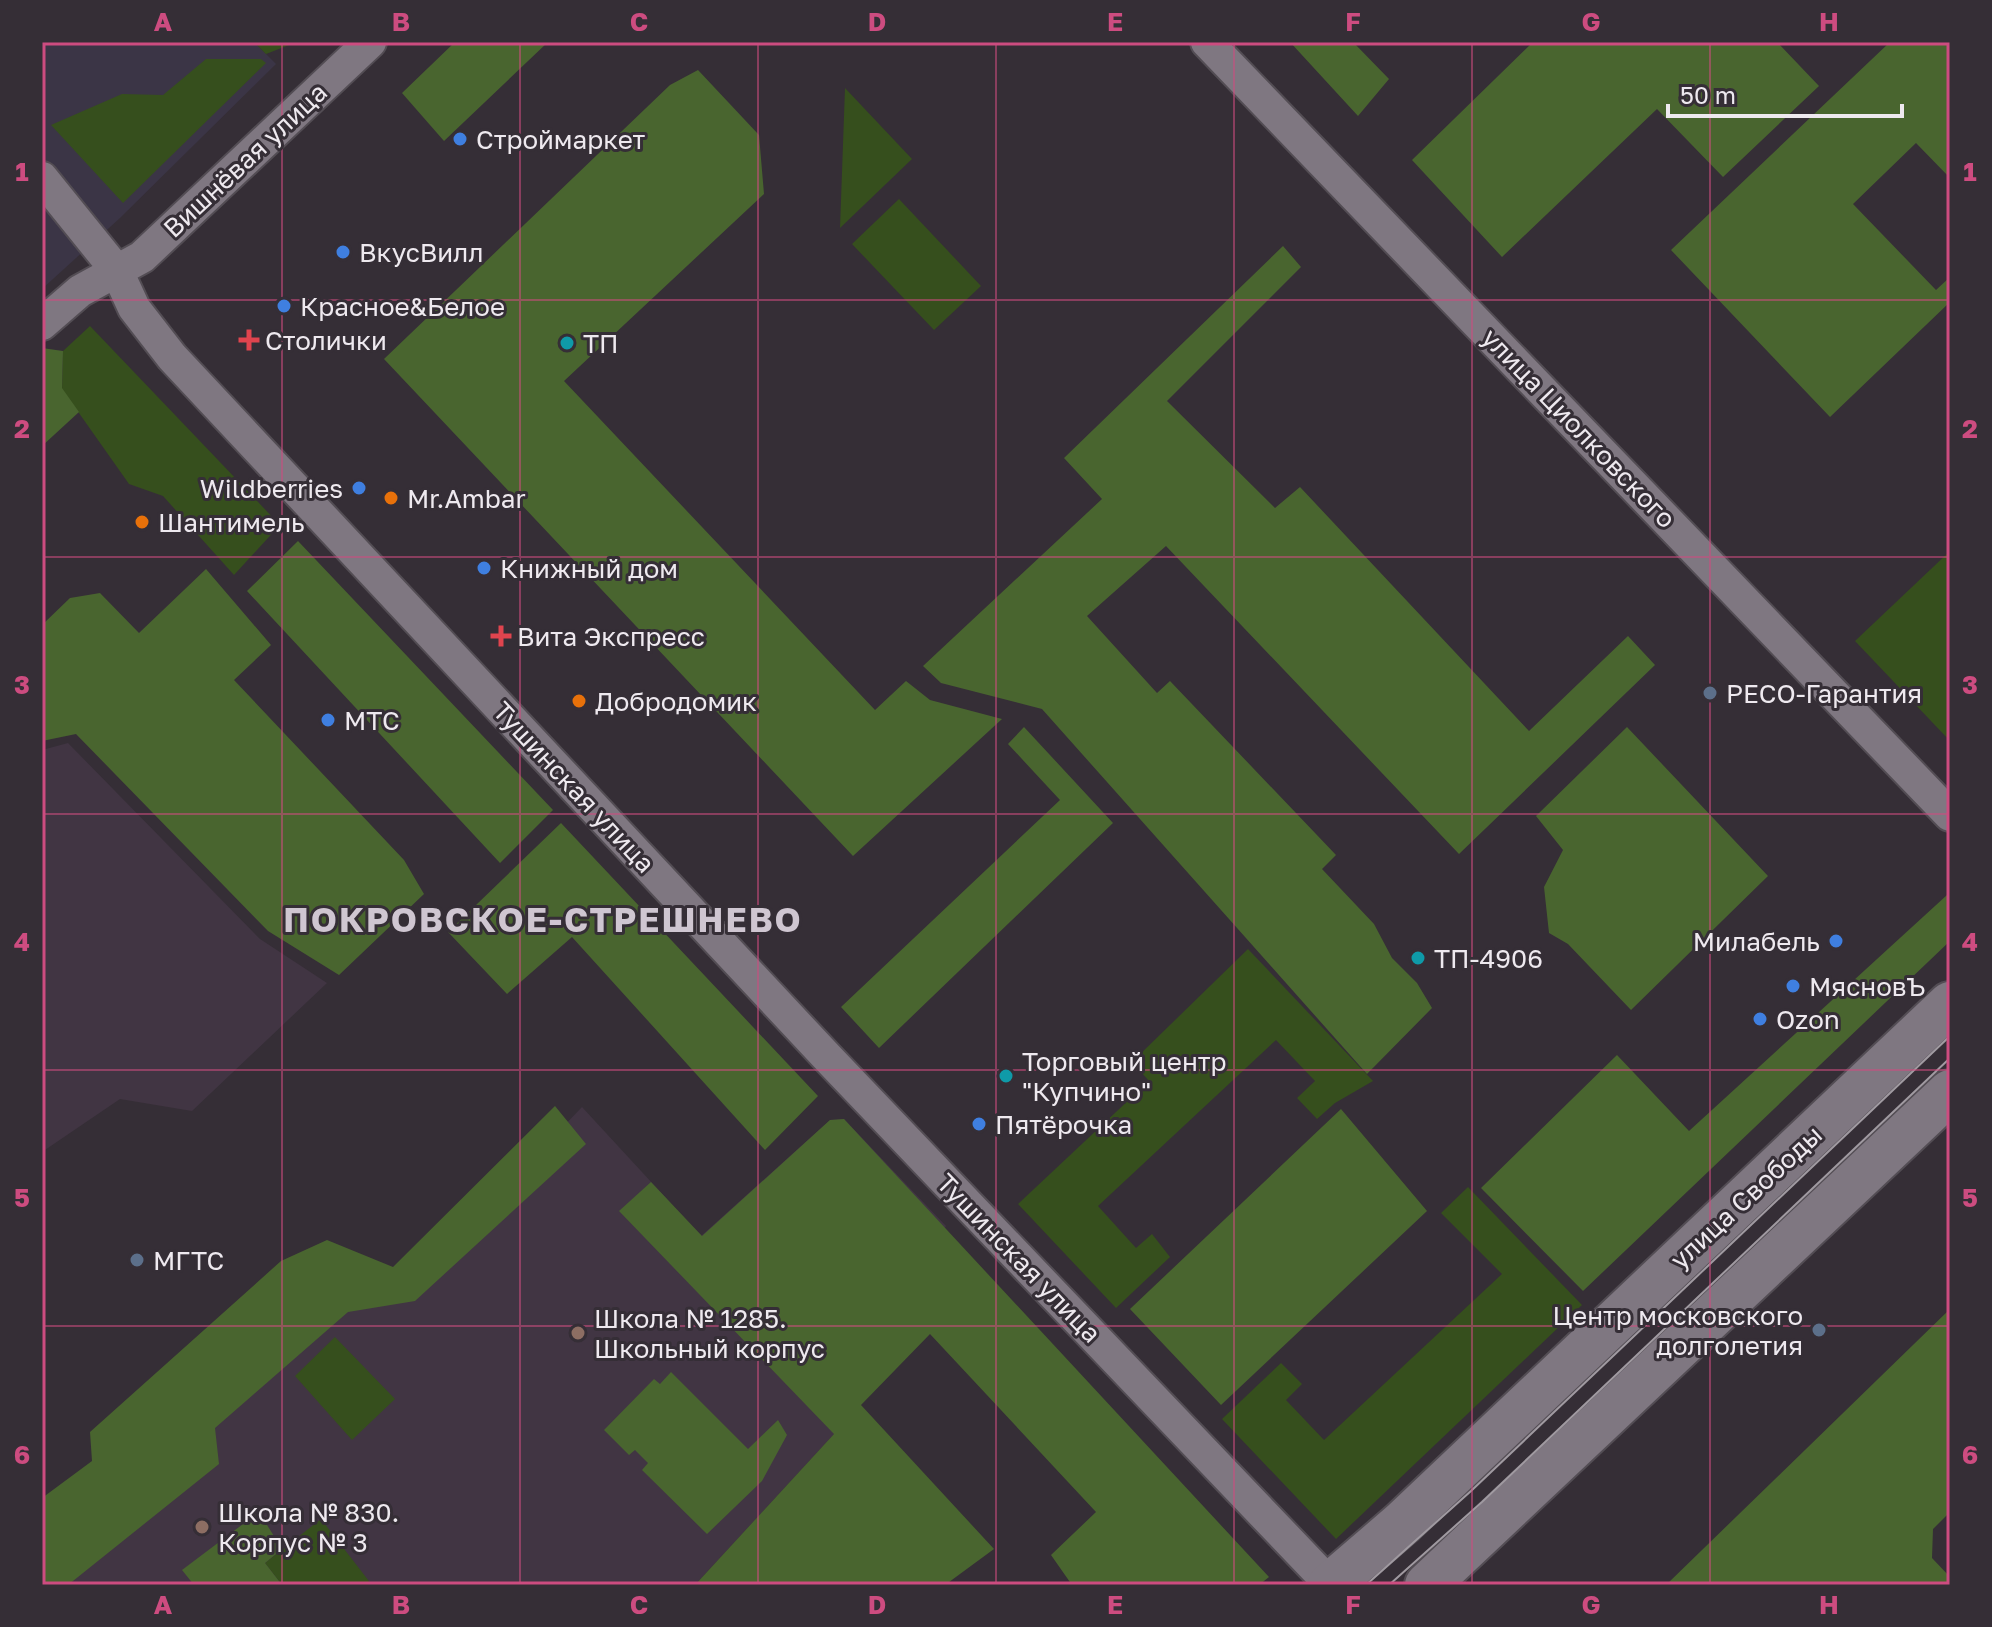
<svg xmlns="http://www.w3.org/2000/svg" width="1992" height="1627" font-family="'Golos Text',sans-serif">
  <rect width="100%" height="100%" fill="#352e36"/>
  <!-- commercial -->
  <path fill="#3b3546" d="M 42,42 L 254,42 L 276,64 L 120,218 L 42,289 Z"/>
  <!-- built -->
  <path fill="#413543" d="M 68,743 L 260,939 L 327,983 L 192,1111 L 120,1099 L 42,1152 L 42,750 Z
    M 582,1107 L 701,1236 L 830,1120 L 844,1119 L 946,1226 L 861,1405 L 695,1585 L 42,1585 L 42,1543 L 349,1282 L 407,1289 Z"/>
  <!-- green -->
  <path fill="#364f1d" d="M 254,42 L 297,42 L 266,54 Z
    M 206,59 L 261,59 L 266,63 L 123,203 L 51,125 L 122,94 L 163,95 Z
    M 845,88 L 912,159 L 840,228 Z
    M 899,199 L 981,286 L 934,330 L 852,244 Z
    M 90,326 L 280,525 L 234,575 L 163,496 L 129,484 L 62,389 L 63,351 Z
    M 1950,551 L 1950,741 L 1855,641 Z
    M 1248,949 L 1373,1081 L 1335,1103 L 1317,1119 L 1297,1098 L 1315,1081 L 1276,1040 L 1098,1206 L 1136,1248 L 1152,1234 L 1170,1257 L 1116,1308 L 1018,1204 L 1149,1081 L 1132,1062 Z
    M 1468,1187 L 1582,1305 L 1336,1539 L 1222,1419 L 1281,1363 L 1302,1384 L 1286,1400 L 1324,1440 L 1502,1274 L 1441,1213 Z
    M 335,1337 L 395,1399 L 352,1440 L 295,1376 Z
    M 321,1519 L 372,1585 L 282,1585 L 265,1563 Z"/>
  <!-- forest -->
  <path fill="#49652f" d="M 455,42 L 548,42 L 444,141 L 402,93 Z
    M 1290,42 L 1353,42 L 1389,79 L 1358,116 Z
    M 1533,42 L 1777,42 L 1819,86 L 1723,177 L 1657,109 L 1502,257 L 1412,160 Z
    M 1890,42 L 1950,42 L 1950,178 L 1916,143 L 1853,204 L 1936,290 L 1950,277 L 1950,302 L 1830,417 L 1671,250 Z
    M 698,70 L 759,135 L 764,194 L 564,381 L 875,710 L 906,681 L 930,700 L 1002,719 L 853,856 L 384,359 L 670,85 Z
    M 1283,246 L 1301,267 L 1167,401 L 1275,508 L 1300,487 L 1529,731 L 1628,636 L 1655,665 L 1459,854 L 1166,546 L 1087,616 L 1157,693 L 1170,681 L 1336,855 L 1322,869 L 1374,924 L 1392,958 L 1417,983 L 1432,1008 L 1367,1074 L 1042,709 L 941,683 L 923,666 L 1102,499 L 1064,458 Z
    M 42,348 L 63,351 L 62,388 L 79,412 L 42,446 Z
    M 298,541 L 553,810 L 500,863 L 247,591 Z
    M 206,569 L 271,645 L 234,680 L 404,860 L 424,894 L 339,975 L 268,931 L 76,734 L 42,741 L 42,625 L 70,598 L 100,593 L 139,633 Z
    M 1024,727 L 1113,823 L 879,1048 L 841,1007 L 1060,800 L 1008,744 Z
    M 1627,727 L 1768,876 L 1631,1010 L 1568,944 L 1549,933 L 1544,887 L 1563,850 L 1536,816 Z
    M 561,823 L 818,1096 L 765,1150 L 572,937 L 507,994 L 448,932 Z
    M 1947,895 L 1950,898 L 1950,941 L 1583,1291 L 1481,1188 L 1617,1055 L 1689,1131 Z
    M 555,1106 L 586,1144 L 415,1301 L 348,1312 L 215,1428 L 219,1464 L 68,1585 L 42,1585 L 42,1498 L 92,1461 L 90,1432 L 281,1261 L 327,1240 L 393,1267 Z
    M 1341,1109 L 1427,1211 L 1221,1405 L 1130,1309 Z
    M 844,1119 L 1269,1577 L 1259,1585 L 1072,1585 L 1051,1555 L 1096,1512 L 930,1334 L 861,1405 L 994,1549 L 945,1585 L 695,1585 L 834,1434 L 619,1211 L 651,1182 L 702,1236 L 830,1120 Z
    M 1950,1309 L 1950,1512 L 1933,1529 L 1932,1558 L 1950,1577 L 1950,1585 L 1666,1585 Z
    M 671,1372 L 748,1449 L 778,1420 L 787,1435 L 762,1481 L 707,1534 L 642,1470 L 648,1463 L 635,1450 L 629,1455 L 604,1430 L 654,1379 L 660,1384 Z
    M 259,1512 L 282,1549 L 265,1563 L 282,1585 L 194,1585 L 182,1570 Z"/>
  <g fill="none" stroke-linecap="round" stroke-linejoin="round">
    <defs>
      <path id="minor" d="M 1207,42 L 1950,815
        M 42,178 L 117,271 L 134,308 L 172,357 L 827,1057 L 1331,1585
        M 42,324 L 80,291 L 142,257 L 370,42"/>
      <path id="secondary" d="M 1330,1585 L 1402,1523 L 1950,1004
        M 1427,1585 L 1950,1092"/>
    </defs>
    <!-- minor casing -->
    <use href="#minor" stroke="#534d54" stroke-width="36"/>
    <!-- secondary casing -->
    <use href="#secondary" stroke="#534d54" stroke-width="48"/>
    <!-- minor -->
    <use href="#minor" stroke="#7f7781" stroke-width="32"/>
    <!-- secondary -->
    <use href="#secondary" stroke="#7f7781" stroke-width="44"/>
    <!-- tram -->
    <path stroke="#a09aa1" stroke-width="2" d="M 1366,1585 L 1471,1491 L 1950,1036
      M 1389,1585 L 1482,1502 L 1950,1058"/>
  </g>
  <!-- grid -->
  <path fill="none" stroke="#cd4c80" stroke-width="2" stroke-opacity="0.55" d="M 282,42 L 282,1585M 520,42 L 520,1585M 758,42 L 758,1585M 996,42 L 996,1585M 1234,42 L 1234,1585M 1472,42 L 1472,1585M 1710,42 L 1710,1585M 42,300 L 1950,300M 42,557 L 1950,557M 42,814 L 1950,814M 42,1070 L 1950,1070M 42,1326 L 1950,1326"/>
  <!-- markers -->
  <g fill="#3f7fe0" stroke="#352e36" stroke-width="3">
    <circle cx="460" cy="139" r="8"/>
    <circle cx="343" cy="252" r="8"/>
    <circle cx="284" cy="306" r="8"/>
    <circle cx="359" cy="488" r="8"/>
    <circle cx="484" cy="568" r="8"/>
    <circle cx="328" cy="720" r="8"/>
    <circle cx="1836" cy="941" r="8"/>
    <circle cx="1793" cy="986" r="8"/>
    <circle cx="1760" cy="1019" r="8"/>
    <circle cx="979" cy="1124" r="8"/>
  </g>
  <g fill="#e0444e" stroke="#352e36" stroke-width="3">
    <path d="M245 328h8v8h8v8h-8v8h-8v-8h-8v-8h8z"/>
    <path d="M497 624h8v8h8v8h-8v8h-8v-8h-8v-8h8z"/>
  </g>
  <g fill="#0f9aa8" stroke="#352e36" stroke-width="3">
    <circle cx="567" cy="343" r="8"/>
    <circle cx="1418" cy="958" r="8"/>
    <circle cx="1006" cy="1076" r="8"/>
  </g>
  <g fill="#e8710a" stroke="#352e36" stroke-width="3">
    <circle cx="391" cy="498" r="8"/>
    <circle cx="142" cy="522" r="8"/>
    <circle cx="579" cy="701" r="8"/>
  </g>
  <g fill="#5c6f8a" stroke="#352e36" stroke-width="3">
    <circle cx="1710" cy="693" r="8"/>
    <circle cx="137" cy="1260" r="8"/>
    <circle cx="1819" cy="1330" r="8"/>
  </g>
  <g fill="#8d6e63" stroke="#352e36" stroke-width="3">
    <circle cx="578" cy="1333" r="8"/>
    <circle cx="202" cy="1527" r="8"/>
  </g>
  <g text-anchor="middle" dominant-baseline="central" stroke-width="6" stroke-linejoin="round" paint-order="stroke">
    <!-- poi labels -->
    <g font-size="26" fill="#eee9ef" stroke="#352e36" text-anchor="start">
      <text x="476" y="139">Строймаркет</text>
      <text x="359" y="252">ВкусВилл</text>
      <text x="300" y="306">Красное&amp;Белое</text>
      <text x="265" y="340">Столички</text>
      <text x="583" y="343">ТП</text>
      <text x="343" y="488" text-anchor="end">Wildberries</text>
      <text x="407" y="498">Mr.Ambar</text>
      <text x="158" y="522">Шантимель</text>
      <text x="500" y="568">Книжный дом</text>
      <text x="517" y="636">Вита Экспресс</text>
      <text x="1726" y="693">РЕСО-Гарантия</text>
      <text x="595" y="701">Добродомик</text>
      <text x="344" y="720">МТС</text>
      <text x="1820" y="941" text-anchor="end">Милабель</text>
      <text x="1434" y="958">ТП-4906</text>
      <text x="1809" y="986">МясновЪ</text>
      <text x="1776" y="1019">Ozon</text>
      <text x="1022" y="1061">Торговый центр<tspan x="1022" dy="30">"Купчино"</tspan></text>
      <text x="995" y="1124">Пятёрочка</text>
      <text x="153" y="1260">МГТС</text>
      <text x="1803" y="1315" text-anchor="end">Центр московского<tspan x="1803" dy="30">долголетия</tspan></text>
      <text x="594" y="1318">Школа № 1285.<tspan x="594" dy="30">Школьный корпус</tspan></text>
      <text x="218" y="1512">Школа № 830.<tspan x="218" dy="30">Корпус № 3</tspan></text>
    </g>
    <!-- street labels -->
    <g font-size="26" fill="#eee9ef" stroke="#352e36">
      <text transform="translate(245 160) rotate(-43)">Вишнёвая улица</text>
      <text transform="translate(1579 428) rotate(46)">улица Циолковского</text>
      <text transform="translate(574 787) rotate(47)">Тушинская улица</text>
      <text transform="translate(1746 1197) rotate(-43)">улица Свободы</text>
      <text transform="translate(1019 1258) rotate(46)">Тушинская улица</text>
    </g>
    <!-- district labels -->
    <g font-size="34" font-weight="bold" letter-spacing="2" fill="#cfc6d1" stroke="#352e36">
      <text x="543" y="919">ПОКРОВСКОЕ-СТРЕШНЕВО</text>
    </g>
  </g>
  <!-- border -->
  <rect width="1992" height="1627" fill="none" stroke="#352e36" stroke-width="88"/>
  <!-- scale -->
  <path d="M1668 104v12h234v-12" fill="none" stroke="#eee9ef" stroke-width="4"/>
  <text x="1680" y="104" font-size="24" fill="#eee9ef" stroke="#352e36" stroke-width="6" paint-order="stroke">50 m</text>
  <rect x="44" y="44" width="1904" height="1539" fill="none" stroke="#cd4c80" stroke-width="3"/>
  <g font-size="26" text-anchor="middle" font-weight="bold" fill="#cd4c80">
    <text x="163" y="31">A</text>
    <text x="401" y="31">B</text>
    <text x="639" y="31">C</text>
    <text x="877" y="31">D</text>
    <text x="1115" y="31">E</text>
    <text x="1353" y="31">F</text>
    <text x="1591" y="31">G</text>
    <text x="1829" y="31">H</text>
    <text x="22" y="181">1</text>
    <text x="1970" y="181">1</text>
    <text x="22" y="438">2</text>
    <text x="1970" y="438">2</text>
    <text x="22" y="694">3</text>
    <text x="1970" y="694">3</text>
    <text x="22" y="951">4</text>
    <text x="1970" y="951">4</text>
    <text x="22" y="1207">5</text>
    <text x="1970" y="1207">5</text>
    <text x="22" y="1464">6</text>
    <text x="1970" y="1464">6</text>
    <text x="163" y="1614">A</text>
    <text x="401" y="1614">B</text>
    <text x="639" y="1614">C</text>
    <text x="877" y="1614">D</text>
    <text x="1115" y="1614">E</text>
    <text x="1353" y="1614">F</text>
    <text x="1591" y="1614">G</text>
    <text x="1829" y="1614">H</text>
  </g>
</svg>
